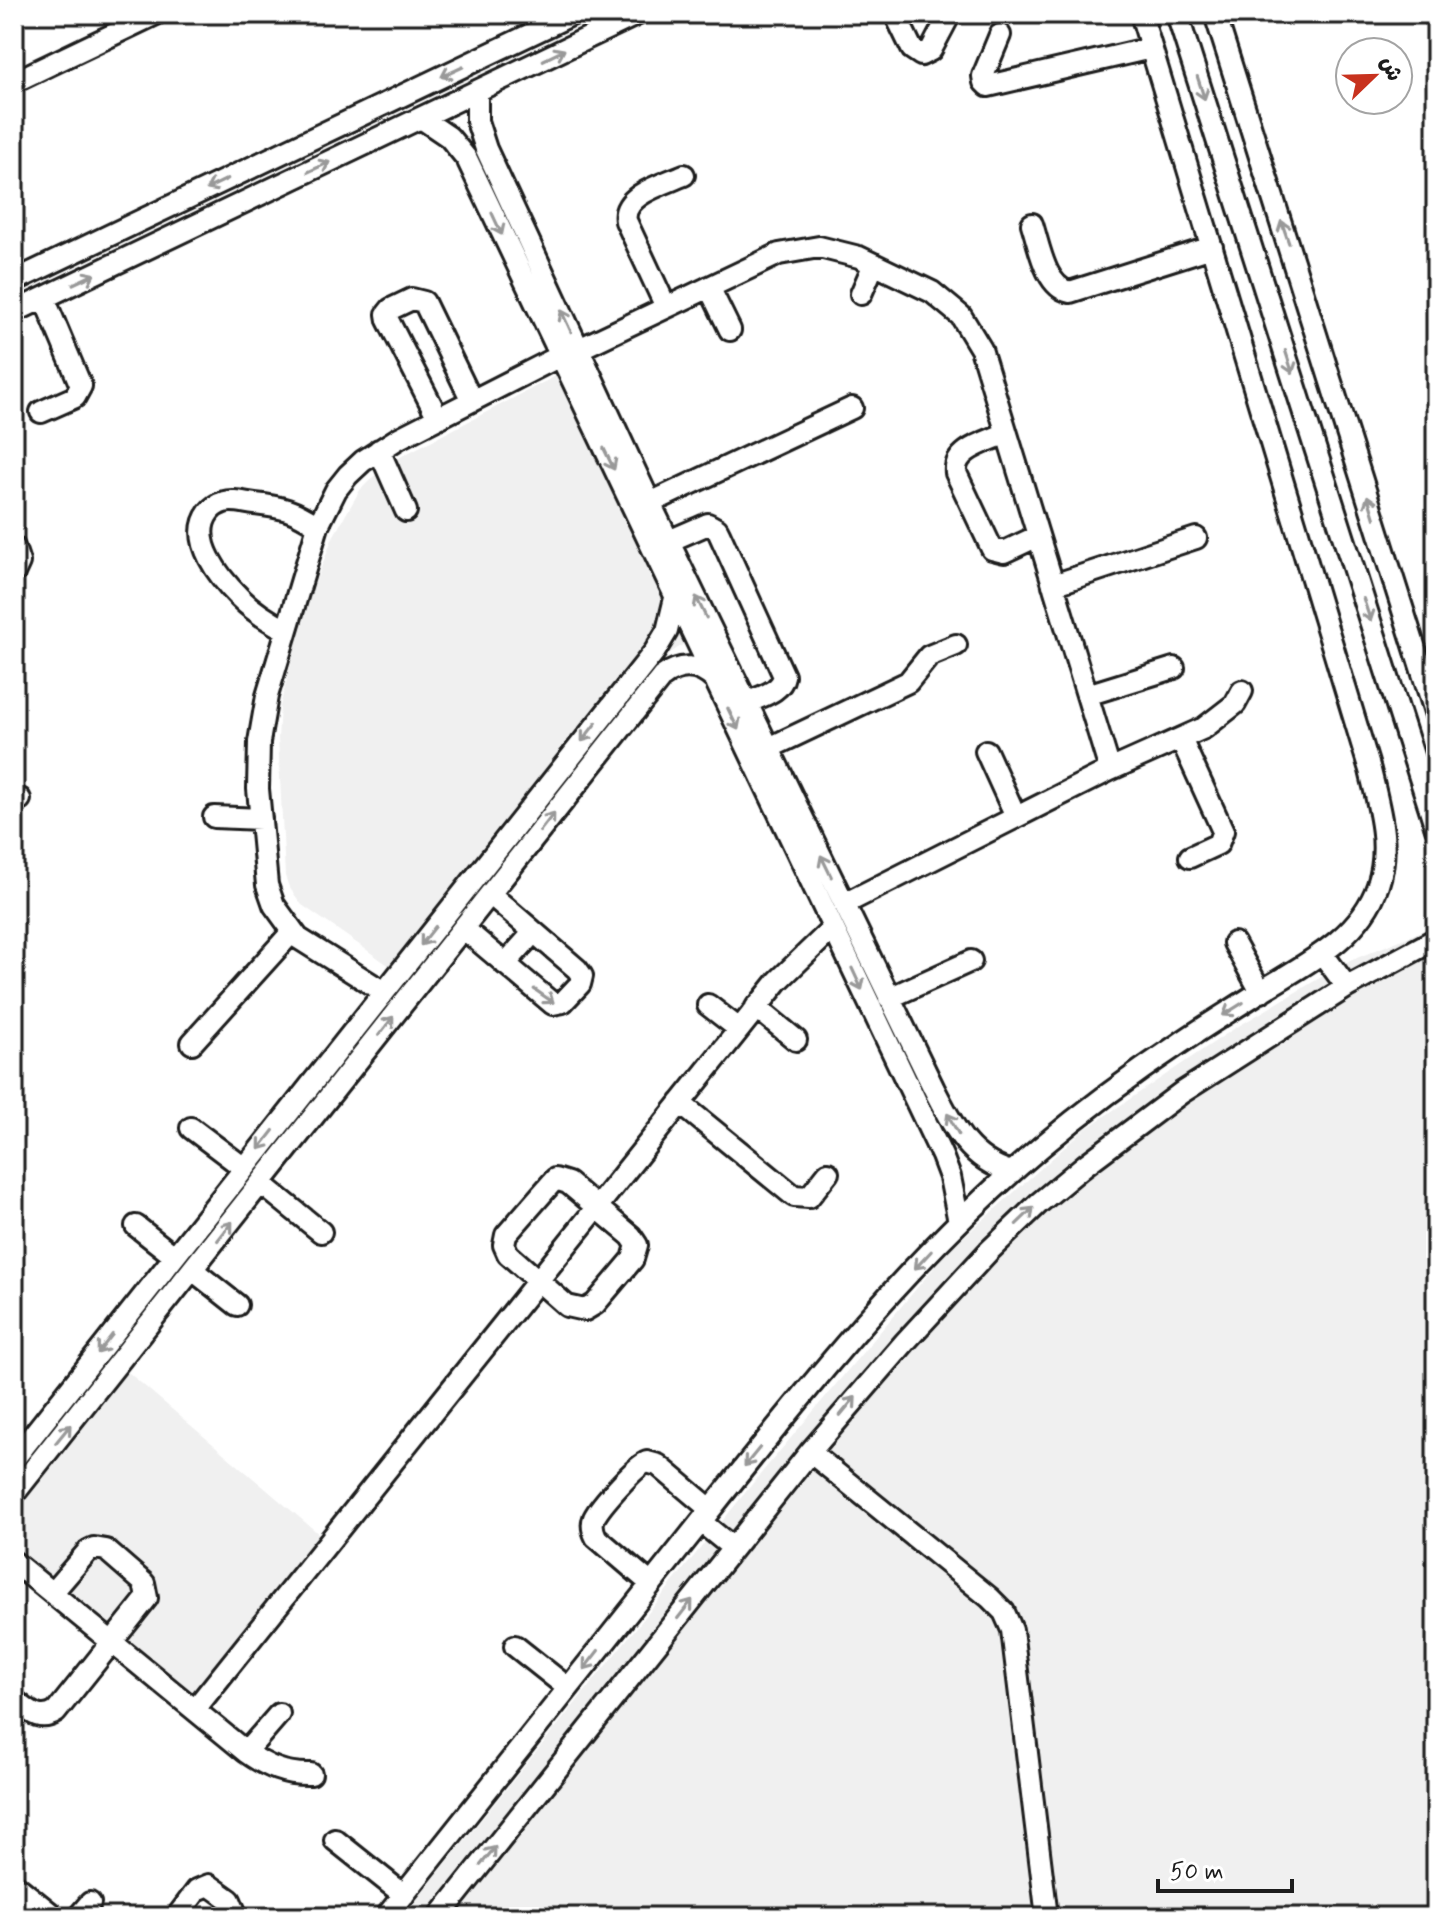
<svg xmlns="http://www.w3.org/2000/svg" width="1450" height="1931" font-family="Mynerve,'Playpen Sans Arabic',sans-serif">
  <rect width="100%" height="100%" fill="#fff"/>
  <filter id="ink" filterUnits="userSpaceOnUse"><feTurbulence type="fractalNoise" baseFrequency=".0125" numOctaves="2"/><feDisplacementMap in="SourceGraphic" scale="16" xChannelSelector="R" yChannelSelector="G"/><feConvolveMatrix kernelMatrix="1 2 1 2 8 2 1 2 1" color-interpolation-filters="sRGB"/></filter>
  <g filter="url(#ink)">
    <!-- built -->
    <path fill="#f0f0f0" d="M 575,366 L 703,632 L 670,653 L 654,667 L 407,978 L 302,905 L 289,887 L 285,876 L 278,738 L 280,706 L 306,606 L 333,537 L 360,490 L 373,477 L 402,456 Z
      M 1436,925 L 1436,1917 L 403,1917 L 753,1483 L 948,1251 L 1084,1130 L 1232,1030 L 1345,963 Z
      M 109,1356 L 319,1534 L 194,1693 L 14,1555 L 14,1476 Z"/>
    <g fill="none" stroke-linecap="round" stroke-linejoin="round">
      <defs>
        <path id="minor" d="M 895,14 L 912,49 L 921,55 L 931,50 L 950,14
          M 1177,14 L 1436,828
          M 1215,14 L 1436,715
          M 1000,35 L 983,76 L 984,82 L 988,86 L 1151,48
          M 14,82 L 156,14
          M 477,93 L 477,121 L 486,149 L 650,503 L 934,1089 C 953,1126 968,1159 1011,1172
          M 421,118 L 449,137 L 467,159 L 942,1156 L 950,1177 L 959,1222
          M 1032,224 C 1039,245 1045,287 1070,292 L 1212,247
          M 14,281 L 573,14
          M 709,287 L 730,330
          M 861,294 L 874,264
          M 666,307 L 626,221 C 621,195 664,184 684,175
          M 14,312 L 638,14
          M 579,349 L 779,254 L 819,247 L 859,257 L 932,292 L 961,316 L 981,349 L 1110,770
          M 41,412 L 75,397 L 81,386 L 44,298
          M 438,418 L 388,320 L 387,314 L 391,309 L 412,299 L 424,302 L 472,401
          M 1006,433 C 988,442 953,449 956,473 L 992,549 L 1004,552 L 1038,536
          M 379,450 L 406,511
          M 650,503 L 852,408
          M 669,541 L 708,524 L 717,529 L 719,533 L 784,676 C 781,692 761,696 747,703
          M 14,573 L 19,562 L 14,547
          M 1053,585 L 1196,538
          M 286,630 C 269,621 254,612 240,598 C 221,579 188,540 209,512 C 213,507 217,504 224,502 C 233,499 245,503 255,504 C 282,507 294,510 318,526
          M 1087,695 L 1174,668
          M 1181,739 L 1223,831 L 1218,844 L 1190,857
          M 769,748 L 908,682 L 929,656 L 956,645
          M 986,751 L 1016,817
          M 14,801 L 20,799
          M 214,817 L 261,819
          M 844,904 L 1110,770 L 1204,728 L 1235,704 L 1242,691
          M 463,928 L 553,1004 L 563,1002 L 580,984 L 582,976 L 577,969 L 490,894
          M 1234,943 L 1261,992
          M 1322,953 L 1347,987
          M 505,964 L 534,932
          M 384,992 L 298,938 L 274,905 L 267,885 L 258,789 L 259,742 L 267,696 L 318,526 L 336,490 L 348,475 L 363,461 L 399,438 L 560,356
          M 889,998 L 971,961
          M 708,1005 L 739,1029
          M 756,1007 L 796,1040
          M 192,1043 L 292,932
          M 680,1103 L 794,1196 L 809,1197 L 828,1173
          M 191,1128 L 244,1168
          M 555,1179 L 568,1183 L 631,1236 L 637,1245 L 633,1259 L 595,1304 L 585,1310 L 567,1306 L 508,1254 L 504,1245 L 506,1235 Z
          M 262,1184 L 321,1232
          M 136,1226 L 174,1256
          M 194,1271 L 237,1305
          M 810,1452 L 990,1598 L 1004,1612 L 1012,1630 L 1047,1917
          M 14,1459 L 655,651 L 667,631 L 675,598
          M 14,1494 L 662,677 C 680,663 699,664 715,680
          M 701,1522 L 733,1548
          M 14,1562 L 246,1752 C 267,1767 286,1775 311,1774
          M 651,1584 L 596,1537 C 593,1531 591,1525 594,1518 C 600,1506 635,1466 647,1462 L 658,1465 L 710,1509
          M 515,1646 L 568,1688
          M 14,1700 C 28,1710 39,1723 56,1712 L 147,1598 L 144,1583 L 106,1550 L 94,1548 L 88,1551 L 52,1593
          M 195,1709 L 778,981 L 833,928
          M 246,1752 L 279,1714
          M 335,1840 L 404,1895
          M 14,1884 L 55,1917
          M 178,1915 L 197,1890 L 209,1885 L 230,1900 L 237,1917
          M 78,1917 L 90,1903
          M 386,1917 C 490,1786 595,1655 699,1524 C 804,1392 911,1256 1041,1147 C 1085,1110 1131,1076 1179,1044 C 1205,1026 1232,1010 1258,993 C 1303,965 1360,939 1378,885 C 1391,846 1379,808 1370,770 L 1141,14
          M 439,1917 L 810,1452 L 905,1342 L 989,1251 L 1039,1203 L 1085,1165 L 1181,1093 L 1347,987 L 1436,939"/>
      </defs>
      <!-- minor casing -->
      <use href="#minor" stroke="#1c1c1c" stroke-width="26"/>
      <!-- minor -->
      <use href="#minor" stroke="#fff" stroke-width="20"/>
    </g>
    <!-- one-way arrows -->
    <defs><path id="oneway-shaft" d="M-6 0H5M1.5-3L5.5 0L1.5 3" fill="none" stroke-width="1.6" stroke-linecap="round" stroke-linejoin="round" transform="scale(2)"/></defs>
    <g stroke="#999">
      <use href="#oneway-shaft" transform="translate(554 55) rotate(-26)"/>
      <use href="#oneway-shaft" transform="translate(452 72) rotate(155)"/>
      <use href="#oneway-shaft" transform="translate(1201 88) rotate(72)"/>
      <use href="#oneway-shaft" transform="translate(319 167) rotate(-25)"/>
      <use href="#oneway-shaft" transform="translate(217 184) rotate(154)"/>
      <use href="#oneway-shaft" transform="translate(497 224) rotate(65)"/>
      <use href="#oneway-shaft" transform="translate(1285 232) rotate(-109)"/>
      <use href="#oneway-shaft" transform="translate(84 279) rotate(-25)"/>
      <use href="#oneway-shaft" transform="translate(566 321) rotate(-115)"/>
      <use href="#oneway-shaft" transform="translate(1289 362) rotate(72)"/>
      <use href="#oneway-shaft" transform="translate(609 459) rotate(64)"/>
      <use href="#oneway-shaft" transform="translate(1371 507) rotate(-107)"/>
      <use href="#oneway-shaft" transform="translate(701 607) rotate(-116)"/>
      <use href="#oneway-shaft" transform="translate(1367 610) rotate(72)"/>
      <use href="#oneway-shaft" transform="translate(733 719) rotate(64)"/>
      <use href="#oneway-shaft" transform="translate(589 732) rotate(128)"/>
      <use href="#oneway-shaft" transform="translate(547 822) rotate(-52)"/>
      <use href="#oneway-shaft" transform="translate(826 866) rotate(-116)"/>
      <use href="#oneway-shaft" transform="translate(428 936) rotate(128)"/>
      <use href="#oneway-shaft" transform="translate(857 979) rotate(65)"/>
      <use href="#oneway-shaft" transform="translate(544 996) rotate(35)"/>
      <use href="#oneway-shaft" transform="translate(1233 1009) rotate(148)"/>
      <use href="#oneway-shaft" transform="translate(386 1026) rotate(-52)"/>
      <use href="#oneway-shaft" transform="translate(953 1124) rotate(-119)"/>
      <use href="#oneway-shaft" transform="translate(266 1140) rotate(128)"/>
      <use href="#oneway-shaft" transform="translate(1025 1216) rotate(-44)"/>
      <use href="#oneway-shaft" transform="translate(225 1231) rotate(-52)"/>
      <use href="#oneway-shaft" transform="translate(923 1260) rotate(133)"/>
      <use href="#oneway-shaft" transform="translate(105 1344) rotate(128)"/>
      <use href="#oneway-shaft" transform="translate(848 1406) rotate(-50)"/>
      <use href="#oneway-shaft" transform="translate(63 1434) rotate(-51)"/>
      <use href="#oneway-shaft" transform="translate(752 1457) rotate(129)"/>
      <use href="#oneway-shaft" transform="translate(685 1609) rotate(-52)"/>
      <use href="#oneway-shaft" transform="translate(591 1660) rotate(128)"/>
      <use href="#oneway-shaft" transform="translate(488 1856) rotate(-51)"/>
    </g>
  </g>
  <!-- margin -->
  <rect width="1450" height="1931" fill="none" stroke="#fff" stroke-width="48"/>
  <rect x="24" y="24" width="1402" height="1883" fill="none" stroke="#1c1c1c" stroke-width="3" filter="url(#ink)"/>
  <!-- north arrow -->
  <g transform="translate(1374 76) rotate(67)"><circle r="38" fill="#ffffff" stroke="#a4a4a4" stroke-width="2"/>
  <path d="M0-6L14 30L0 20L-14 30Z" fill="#c8321e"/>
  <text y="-12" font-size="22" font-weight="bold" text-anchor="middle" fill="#1c1c1c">ش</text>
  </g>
  <!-- scale -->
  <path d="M1158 1879v12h134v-12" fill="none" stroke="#1c1c1c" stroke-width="4"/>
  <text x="1170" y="1879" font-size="24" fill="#1c1c1c" stroke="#ffffff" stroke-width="6" paint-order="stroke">50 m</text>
</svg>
